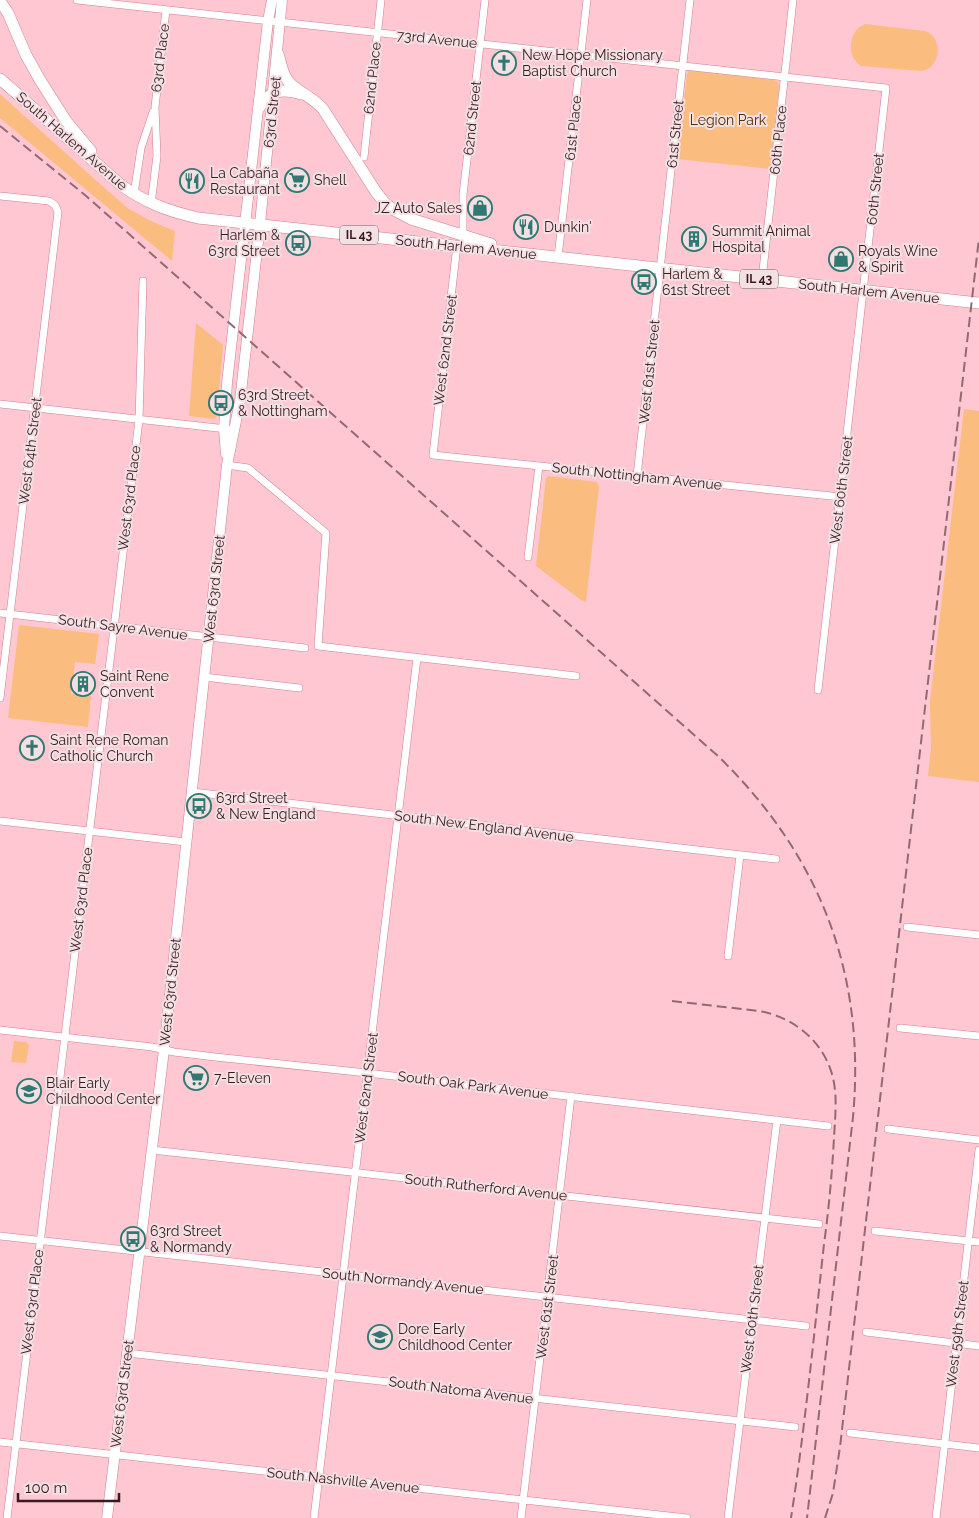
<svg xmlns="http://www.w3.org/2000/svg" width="979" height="1518" font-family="Raleway,sans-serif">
  <rect width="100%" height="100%" fill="#fec7d1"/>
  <!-- green -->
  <path fill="#fabd7f" d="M 865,24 L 925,31 C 944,37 941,69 921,71 L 861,66 C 846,56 848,31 865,24 Z
    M 693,71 L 774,80 L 778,82 L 779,87 L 770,169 L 677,159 L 687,74 L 689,71 Z
    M 0,94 L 100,184 L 129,209 L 153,222 L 175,231 L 172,261 L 0,118 Z
    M 196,323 L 223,345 L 217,416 L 214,419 L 189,416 Z
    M 964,409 L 979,411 L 979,782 L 928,776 L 931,749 L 930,701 Z
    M 548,476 L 597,482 L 599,487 L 586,602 L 581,600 L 536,566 L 546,478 Z
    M 19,625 L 99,634 L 95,664 L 75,662 L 71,694 L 91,696 L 88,727 L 8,718 Z
    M 14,1041 L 26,1042 L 29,1045 L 26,1063 L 11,1062 Z"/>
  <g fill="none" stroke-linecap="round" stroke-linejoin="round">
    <defs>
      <path id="minor" d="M 77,0 L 886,88 L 818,690
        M 364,157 L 381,0
        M 134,194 L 141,148 L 153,112
        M 0,196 L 49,201 L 55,205 L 58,212 L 0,698
        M 151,204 L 157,156 L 155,107 L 166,10
        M 463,235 L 463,195 L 485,0
        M 457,245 L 433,455 L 841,497
        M 558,257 L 587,0
        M 762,279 L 793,0
        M 0,404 L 227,429
        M 227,465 L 248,468 L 326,533 L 318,646 L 576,676
        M 637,476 L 690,0
        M 528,557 L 539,466
        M 0,613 L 305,648
        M 204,677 L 299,688
        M 192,792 L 776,859
        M 0,821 L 186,842
        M 907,927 L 979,935
        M 728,956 L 740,855
        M 900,1028 L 979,1036
        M 0,1030 L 152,1047 L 174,1052 L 215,1057 L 367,1073 L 828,1126
        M 888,1129 L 979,1140
        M 152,1150 L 819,1224
        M 875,1231 L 979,1242
        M 0,1236 L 806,1326
        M 866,1332 L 979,1346
        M 127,1353 L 795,1427
        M 850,1433 L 979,1448
        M 0,1442 L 687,1518
        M 7,1518 L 139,420 L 143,281
        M 314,1518 L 417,658
        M 521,1518 L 571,1096
        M 728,1518 L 777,1120
        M 936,1518 L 979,1150"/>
      <path id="secondary" d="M 226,454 L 224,429 L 227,383 L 268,21 L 272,0
        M 107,1518 L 164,1050 L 227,465 L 240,401 L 260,224 L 282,0"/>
      <path id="primary" d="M 0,1 L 8,13 L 26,55 L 40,80 L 66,121 L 91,151
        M 278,54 C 281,63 282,73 288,81 C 297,92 313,97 323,109 L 376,192 L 384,202 L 392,209 L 411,219 L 491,244
        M 0,79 L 121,185 C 146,203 168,211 198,218 L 979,303
        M 259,108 C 269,90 282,88 301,94"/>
    </defs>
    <!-- minor casing -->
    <use href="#minor" stroke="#d27e90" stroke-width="8"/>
    <!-- secondary casing -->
    <use href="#secondary" stroke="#d27e90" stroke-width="11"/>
    <!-- primary casing -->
    <use href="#primary" stroke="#d27e90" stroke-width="12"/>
    <!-- minor -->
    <use href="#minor" stroke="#fff" stroke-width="7"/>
    <!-- secondary -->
    <use href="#secondary" stroke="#fff" stroke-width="10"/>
    <!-- primary -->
    <use href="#primary" stroke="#fff" stroke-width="11"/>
    <!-- rail -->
    <path stroke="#946972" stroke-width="2" stroke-dasharray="10 5" stroke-linecap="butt" d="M 0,126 L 85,195 L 719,757 C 821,857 866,975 853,1117 L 807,1518
      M 672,1001 L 759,1011 C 793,1017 822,1040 832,1074 C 838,1095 835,1117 834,1138 C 832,1173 829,1208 824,1244 C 814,1335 805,1427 791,1518
      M 825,1518 L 833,1493 L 840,1447 L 979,238"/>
  </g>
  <!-- icons -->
  <defs>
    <symbol id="church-ring" viewBox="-11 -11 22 22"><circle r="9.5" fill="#f2e0e3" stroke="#307871" stroke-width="1.5"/><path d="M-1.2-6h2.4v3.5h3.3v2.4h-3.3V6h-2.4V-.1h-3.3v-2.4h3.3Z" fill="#307871"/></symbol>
    <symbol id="supermarket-ring" viewBox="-11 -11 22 22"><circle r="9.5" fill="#f2e0e3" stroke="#307871" stroke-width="1.5"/><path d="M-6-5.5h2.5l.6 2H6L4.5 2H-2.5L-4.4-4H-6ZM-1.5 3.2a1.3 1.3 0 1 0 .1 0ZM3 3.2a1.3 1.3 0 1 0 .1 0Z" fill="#307871"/></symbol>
    <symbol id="restaurant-ring" viewBox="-11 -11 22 22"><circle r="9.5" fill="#f2e0e3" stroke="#307871" stroke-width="1.5"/><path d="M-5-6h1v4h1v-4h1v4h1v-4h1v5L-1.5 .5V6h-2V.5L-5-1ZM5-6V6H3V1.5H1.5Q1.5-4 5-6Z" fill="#307871"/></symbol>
    <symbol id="shop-ring" viewBox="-11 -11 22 22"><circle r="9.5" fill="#f2e0e3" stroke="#307871" stroke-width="1.5"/><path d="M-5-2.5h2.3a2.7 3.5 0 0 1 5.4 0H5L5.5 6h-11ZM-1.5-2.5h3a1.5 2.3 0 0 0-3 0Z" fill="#307871"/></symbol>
    <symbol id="building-ring" viewBox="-11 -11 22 22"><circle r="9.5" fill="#f2e0e3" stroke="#307871" stroke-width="1.5"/><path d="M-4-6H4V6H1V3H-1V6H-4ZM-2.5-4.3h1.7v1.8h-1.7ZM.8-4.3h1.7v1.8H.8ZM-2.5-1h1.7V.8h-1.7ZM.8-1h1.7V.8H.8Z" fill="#307871"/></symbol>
    <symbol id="bus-ring" viewBox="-11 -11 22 22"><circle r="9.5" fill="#f2e0e3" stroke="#307871" stroke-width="1.5"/><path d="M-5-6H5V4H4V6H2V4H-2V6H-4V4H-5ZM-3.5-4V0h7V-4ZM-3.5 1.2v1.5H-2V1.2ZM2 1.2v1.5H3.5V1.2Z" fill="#307871"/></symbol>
    <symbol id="school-ring" viewBox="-11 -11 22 22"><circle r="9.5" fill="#f2e0e3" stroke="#307871" stroke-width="1.5"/><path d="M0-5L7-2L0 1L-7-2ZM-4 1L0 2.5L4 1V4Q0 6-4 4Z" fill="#307871"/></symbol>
  </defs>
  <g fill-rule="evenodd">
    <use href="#church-ring" x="490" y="49" width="28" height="28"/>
    <use href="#supermarket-ring" x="283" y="166" width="28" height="28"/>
    <use href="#restaurant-ring" x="178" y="167" width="28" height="28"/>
    <use href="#shop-ring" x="466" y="194" width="28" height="28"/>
    <use href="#restaurant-ring" x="512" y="213" width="28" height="28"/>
    <use href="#building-ring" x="680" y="225" width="28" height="28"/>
    <use href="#bus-ring" x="284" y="229" width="28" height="28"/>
    <use href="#shop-ring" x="827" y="245" width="28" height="28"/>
    <use href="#bus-ring" x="630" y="268" width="28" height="28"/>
    <use href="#bus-ring" x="207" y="389" width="28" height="28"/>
    <use href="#building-ring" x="69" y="670" width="28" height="28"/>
    <use href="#church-ring" x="18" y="734" width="28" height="28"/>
    <use href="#bus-ring" x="185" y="792" width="28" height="28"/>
    <use href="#supermarket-ring" x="182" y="1064" width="28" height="28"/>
    <use href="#school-ring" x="15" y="1077" width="28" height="28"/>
    <use href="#bus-ring" x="119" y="1225" width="28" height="28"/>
    <use href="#school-ring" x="366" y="1323" width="28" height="28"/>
  </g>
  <g text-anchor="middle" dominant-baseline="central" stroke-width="4" stroke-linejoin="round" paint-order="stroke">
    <!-- shield labels -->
    <g fill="#f2e0e3" stroke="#71555b" stroke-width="1">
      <rect x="340" y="225.5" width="38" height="19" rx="4"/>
      <rect x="740" y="269.5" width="38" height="19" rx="4"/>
    </g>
    <g font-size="12" font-weight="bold" fill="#3a1a21">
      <text x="359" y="235">IL 43</text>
      <text x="759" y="279">IL 43</text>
    </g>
    <!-- street labels -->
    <g font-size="14" fill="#3a1a21" stroke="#f2e0e3">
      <text transform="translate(437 39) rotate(6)">73rd Avenue</text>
      <text transform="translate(160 58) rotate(-83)">63rd Place</text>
      <text transform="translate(372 78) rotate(-84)">62nd Place</text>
      <text transform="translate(272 112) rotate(-84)">63rd Street</text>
      <text transform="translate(472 118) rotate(-84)">62nd Street</text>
      <text transform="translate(573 128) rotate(-84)">61st Place</text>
      <text transform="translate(675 134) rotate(-84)">61st Street</text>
      <text transform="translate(778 140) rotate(-84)">60th Place</text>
      <text transform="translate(72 141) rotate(41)">South Harlem Avenue</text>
      <text transform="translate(875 189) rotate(-84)">60th Street</text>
      <text transform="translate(466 247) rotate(6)">South Harlem Avenue</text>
      <text transform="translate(869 291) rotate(6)">South Harlem Avenue</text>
      <text transform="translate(445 350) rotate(-83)">West 62nd Street</text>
      <text transform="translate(649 372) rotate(-84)">West 61st Street</text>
      <text transform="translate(30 451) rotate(-83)">West 64th Street</text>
      <text transform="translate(637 476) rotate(6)">South Nottingham Avenue</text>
      <text transform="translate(841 490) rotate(-83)">West 60th Street</text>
      <text transform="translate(129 498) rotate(-83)">West 63rd Place</text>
      <text transform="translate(214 589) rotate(-84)">West 63rd Street</text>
      <text transform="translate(123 627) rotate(7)">South Sayre Avenue</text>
      <text transform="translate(484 826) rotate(7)">South New England Avenue</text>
      <text transform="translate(81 900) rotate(-83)">West 63rd Place</text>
      <text transform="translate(170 992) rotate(-84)">West 63rd Street</text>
      <text transform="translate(473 1085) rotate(7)">South Oak Park Avenue</text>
      <text transform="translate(366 1088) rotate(-83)">West 62nd Street</text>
      <text transform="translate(486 1187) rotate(6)">South Rutherford Avenue</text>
      <text transform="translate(403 1281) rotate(6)">South Normandy Avenue</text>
      <text transform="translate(32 1302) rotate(-83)">West 63rd Place</text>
      <text transform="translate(547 1307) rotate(-83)">West 61st Street</text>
      <text transform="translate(752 1319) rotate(-83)">West 60th Street</text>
      <text transform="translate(957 1334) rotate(-83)">West 59th Street</text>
      <text transform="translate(461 1390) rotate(7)">South Natoma Avenue</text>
      <text transform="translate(122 1394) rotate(-83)">West 63rd Street</text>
      <text transform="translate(343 1480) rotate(6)">South Nashville Avenue</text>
    </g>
    <!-- poi labels -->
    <g font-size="14" fill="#3a1a21" stroke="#f2e0e3" text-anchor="start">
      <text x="522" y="55">New Hope Missionary<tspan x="522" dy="16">Baptist Church</tspan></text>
      <text x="210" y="173">La Cabaña<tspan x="210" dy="16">Restaurant</tspan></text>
      <text x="314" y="180">Shell</text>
      <text x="462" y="208" text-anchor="end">JZ Auto Sales</text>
      <text x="544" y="227">Dunkin'</text>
      <text x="712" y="231">Summit Animal<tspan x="712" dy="16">Hospital</tspan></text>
      <text x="280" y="235" text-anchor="end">Harlem &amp;<tspan x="280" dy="16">63rd Street</tspan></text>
      <text x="858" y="251">Royals Wine<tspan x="858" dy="16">&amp; Spirit</tspan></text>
      <text x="662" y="274">Harlem &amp;<tspan x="662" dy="16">61st Street</tspan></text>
      <text x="238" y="395">63rd Street<tspan x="238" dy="16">&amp; Nottingham</tspan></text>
      <text x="100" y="676">Saint Rene<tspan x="100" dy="16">Convent</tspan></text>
      <text x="50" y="740">Saint Rene Roman<tspan x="50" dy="16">Catholic Church</tspan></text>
      <text x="216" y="798">63rd Street<tspan x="216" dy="16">&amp; New England</tspan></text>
      <text x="214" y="1078">7-Eleven</text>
      <text x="46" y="1083">Blair Early<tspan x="46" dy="16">Childhood Center</tspan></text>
      <text x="150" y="1231">63rd Street<tspan x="150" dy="16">&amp; Normandy</tspan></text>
      <text x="398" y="1329">Dore Early<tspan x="398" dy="16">Childhood Center</tspan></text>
    </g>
    <!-- park labels -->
    <g font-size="14" fill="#543000" stroke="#f2e0e3">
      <text x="728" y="120">Legion Park</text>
    </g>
  </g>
  <!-- scale -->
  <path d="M18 1493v8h101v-8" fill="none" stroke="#3a1a21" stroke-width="2.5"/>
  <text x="25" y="1493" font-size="15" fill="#3a1a21" stroke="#f2e0e3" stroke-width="4" paint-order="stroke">100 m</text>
</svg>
